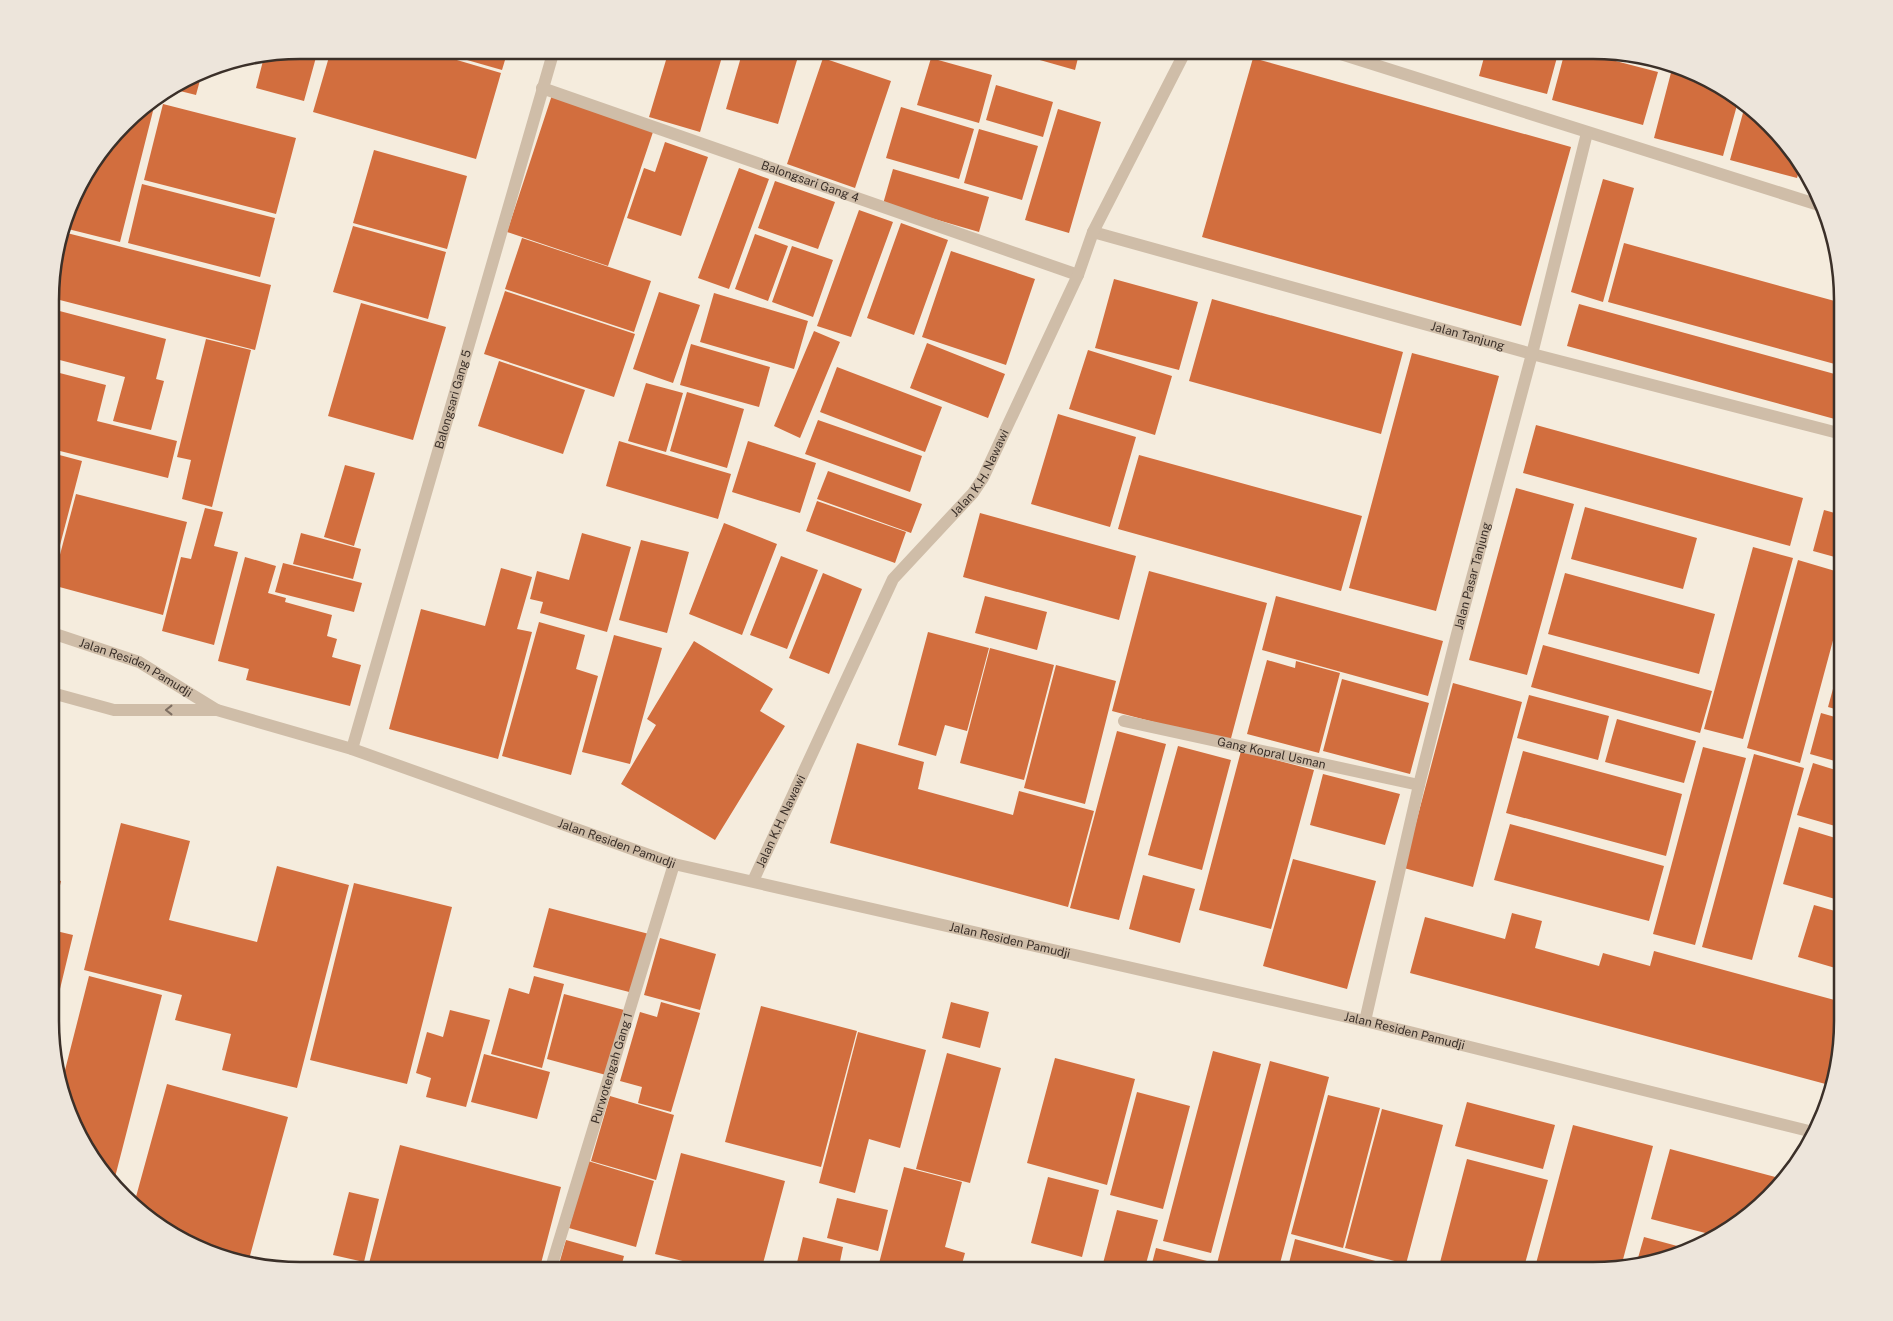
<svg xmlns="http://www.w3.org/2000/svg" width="1893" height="1321" font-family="'Public Sans',sans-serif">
  <rect width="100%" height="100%" fill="#f5ecdd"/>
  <!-- building -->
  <path fill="#d26e3e" d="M 299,50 L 318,50 L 304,101 L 256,88 L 264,57 Z
    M 331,50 L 423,50 L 501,73 L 476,159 L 313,112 Z
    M 432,50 L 508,50 L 502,70 Z
    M 641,50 L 666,50 L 664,58 Z
    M 669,50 L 724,50 L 700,132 L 649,117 Z
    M 743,50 L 800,50 L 778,124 L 726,109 Z
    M 897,50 L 918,50 L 916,56 Z
    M 1005,50 L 1080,50 L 1075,70 Z
    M 1486,50 L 1559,50 L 1547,94 L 1479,76 Z
    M 1565,51 L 1577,51 L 1658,72 L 1643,125 L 1552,100 Z
    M 823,58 L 891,81 L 855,188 L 787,164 Z
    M 931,58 L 992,75 L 979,123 L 917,105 Z
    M 1253,58 L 1571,147 L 1521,326 L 1202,237 Z
    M 1673,65 L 1739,98 L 1723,156 L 1654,138 Z
    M 203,69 L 196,95 L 172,89 L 201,71 Z
    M 996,85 L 1053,102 L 1043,137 L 986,120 Z
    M 552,95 L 654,129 L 608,266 L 507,232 Z
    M 151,102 L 155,103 L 120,242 L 64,228 L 76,189 L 135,112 Z
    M 1746,102 L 1781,135 L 1801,164 L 1797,178 L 1730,160 Z
    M 163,104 L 296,138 L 276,214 L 144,180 Z
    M 901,107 L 974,129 L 959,179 L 886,158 Z
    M 1058,109 L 1101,122 L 1069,233 L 1025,220 Z
    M 979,129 L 1038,146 L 1022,200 L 964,183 Z
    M 665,142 L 708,157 L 681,236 L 627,218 L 644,168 L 655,172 Z
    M 374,150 L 467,176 L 447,249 L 353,223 Z
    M 739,168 L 769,179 L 729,289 L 698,278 Z
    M 893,169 L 989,197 L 979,232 L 883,204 Z
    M 1807,174 L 1816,188 L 1804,184 Z
    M 1603,179 L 1634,188 L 1603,302 L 1571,292 Z
    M 775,181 L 835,202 L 818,249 L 758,228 Z
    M 142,184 L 275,218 L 260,277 L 128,243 Z
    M 859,210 L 893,222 L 851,337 L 817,326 Z
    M 901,223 L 948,240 L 914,335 L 867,318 Z
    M 353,226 L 446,252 L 428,319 L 333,292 Z
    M 63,232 L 271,285 L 255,350 L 52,298 L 52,267 Z
    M 755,234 L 788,246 L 768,301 L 735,289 Z
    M 522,238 L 651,281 L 634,332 L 505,289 Z
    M 1624,243 L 1842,303 L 1842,366 L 1608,302 Z
    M 792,246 L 833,260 L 813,317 L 772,302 Z
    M 951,251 L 1035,279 L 1006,365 L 922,337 Z
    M 1114,279 L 1198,302 L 1179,370 L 1095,348 Z
    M 505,291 L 635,334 L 614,397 L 484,354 Z
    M 659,292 L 700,305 L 673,383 L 633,369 Z
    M 714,293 L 808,321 L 794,369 L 700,342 Z
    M 1212,299 L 1403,352 L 1381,434 L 1189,381 Z
    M 361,303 L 446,327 L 413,440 L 328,416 Z
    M 1579,304 L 1842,376 L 1842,421 L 1567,346 Z
    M 52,309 L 166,339 L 156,379 L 164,381 L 151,430 L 113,421 L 125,377 L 52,358 Z
    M 814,331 L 840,342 L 800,438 L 774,426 Z
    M 206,339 L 251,350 L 212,507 L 182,499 L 191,460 L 177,457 Z
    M 927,343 L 1005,374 L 988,418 L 910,388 Z
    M 691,344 L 770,367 L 759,407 L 680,385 Z
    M 1088,350 L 1172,376 L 1155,435 L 1069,409 Z
    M 1412,353 L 1499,376 L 1436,611 L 1349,588 Z
    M 499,361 L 585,390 L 563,454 L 478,426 Z
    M 837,367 L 942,407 L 925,452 L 820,412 Z
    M 52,371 L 106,385 L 97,421 L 177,441 L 168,478 L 52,449 Z
    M 646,383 L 683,393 L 666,452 L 628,441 Z
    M 687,392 L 744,409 L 727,468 L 670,451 Z
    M 1058,414 L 1136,437 L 1110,527 L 1031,504 Z
    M 818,420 L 922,456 L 910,492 L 805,454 Z
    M 1536,425 L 1803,498 L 1790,546 L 1523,473 Z
    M 619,441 L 731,474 L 718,519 L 606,486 Z
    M 748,441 L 816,463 L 800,513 L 732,492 Z
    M 52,453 L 82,461 L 53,572 L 52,572 Z
    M 1139,455 L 1362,516 L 1341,591 L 1118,529 Z
    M 345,465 L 375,473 L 354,546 L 324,537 Z
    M 828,471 L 922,504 L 911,533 L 817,499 Z
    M 1516,488 L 1574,504 L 1527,675 L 1469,660 Z
    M 76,494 L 187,522 L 163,615 L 52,585 Z
    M 817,501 L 906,532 L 895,563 L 806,531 Z
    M 1585,507 L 1697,538 L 1683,589 L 1571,559 Z
    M 205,508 L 223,512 L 214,546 L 238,552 L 214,645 L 162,631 L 181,557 L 191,559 Z
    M 1824,510 L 1842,515 L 1842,559 L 1813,551 Z
    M 980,513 L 1136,556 L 1119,620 L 963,577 Z
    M 724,523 L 777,544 L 742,635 L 689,614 Z
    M 301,533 L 361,549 L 353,579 L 293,564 Z
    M 582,533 L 631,547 L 607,632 L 540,613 L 543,602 L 530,599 L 537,571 L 569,580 Z
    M 641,540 L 689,552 L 667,633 L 619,620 Z
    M 1753,547 L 1793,558 L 1743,739 L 1704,729 Z
    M 781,556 L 818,570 L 787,649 L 750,635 Z
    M 245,557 L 276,566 L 268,593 L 286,598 L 285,602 L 332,615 L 327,636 L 337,639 L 332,657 L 361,665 L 350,706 L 246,680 L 251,661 L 249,669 L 218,661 Z
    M 1798,560 L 1842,573 L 1842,607 L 1800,763 L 1747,748 Z
    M 283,563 L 362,583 L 354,612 L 275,592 Z
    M 501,568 L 532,577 L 517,629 L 532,632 L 498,759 L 389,729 L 421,609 L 485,626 Z
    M 1149,571 L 1267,603 L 1230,742 L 1112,711 Z
    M 823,573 L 862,589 L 829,674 L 789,658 Z
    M 1565,573 L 1715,614 L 1699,674 L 1548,634 Z
    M 985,596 L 1047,612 L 1037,650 L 975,633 Z
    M 1276,596 L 1443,641 L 1428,696 L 1262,650 Z
    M 539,622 L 585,635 L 576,669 L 598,676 L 571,775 L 502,756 Z
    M 928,632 L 989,648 L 967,731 L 945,725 L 936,756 L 898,745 Z
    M 614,635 L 662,648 L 630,764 L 582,752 Z
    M 694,641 L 773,689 L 760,711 L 785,726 L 715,840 L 621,784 L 656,725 L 647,719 Z
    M 1543,645 L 1712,691 L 1700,733 L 1531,687 Z
    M 990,648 L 1054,665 L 1024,780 L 960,763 Z
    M 1842,656 L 1842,711 L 1828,707 Z
    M 1267,660 L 1295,668 L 1296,661 L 1340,673 L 1319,753 L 1247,734 Z
    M 1056,665 L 1116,681 L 1085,804 L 1024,788 Z
    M 1342,679 L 1429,703 L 1410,774 L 1323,751 Z
    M 1453,683 L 1522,702 L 1473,887 L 1404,868 Z
    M 1529,695 L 1609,716 L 1598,760 L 1517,738 Z
    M 1821,713 L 1842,719 L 1842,763 L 1810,754 Z
    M 1617,719 L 1696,741 L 1684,783 L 1605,762 Z
    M 1117,731 L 1166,744 L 1119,920 L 1070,908 Z
    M 857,743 L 924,762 L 918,789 L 1013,815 L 1019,791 L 1094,811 L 1068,907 L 830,843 Z
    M 1178,746 L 1231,760 L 1202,870 L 1148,855 Z
    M 1703,747 L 1746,758 L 1695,945 L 1653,934 Z
    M 1241,751 L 1314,770 L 1271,929 L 1199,910 Z
    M 1523,751 L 1682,794 L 1666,856 L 1506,813 Z
    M 1754,754 L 1804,768 L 1752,960 L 1702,947 Z
    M 1813,763 L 1842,772 L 1842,828 L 1797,815 Z
    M 1323,774 L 1400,794 L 1385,845 L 1310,825 Z
    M 52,780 L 60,782 L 53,809 L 52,809 Z
    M 121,823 L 190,841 L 169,920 L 257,942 L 277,866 L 349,885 L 297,1088 L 222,1070 L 231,1034 L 175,1020 L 182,995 L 84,970 Z
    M 1510,824 L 1664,866 L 1649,921 L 1494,880 Z
    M 1799,827 L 1842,840 L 1842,901 L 1783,884 Z
    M 1293,859 L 1376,881 L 1347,989 L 1263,966 Z
    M 1143,875 L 1195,889 L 1180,943 L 1129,929 Z
    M 52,879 L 61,881 L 53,915 L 52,915 Z
    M 354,883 L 452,907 L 407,1084 L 310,1060 Z
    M 1814,905 L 1842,913 L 1842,970 L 1798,957 Z
    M 549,908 L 649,934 L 633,993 L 533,967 Z
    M 1512,913 L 1542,921 L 1535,948 L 1599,966 L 1603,953 L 1650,966 L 1654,951 L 1842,1002 L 1842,1038 L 1833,1086 L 1410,973 L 1425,917 L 1505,939 Z
    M 52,930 L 73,935 L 53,1018 L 52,1018 Z
    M 660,938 L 716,954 L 700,1010 L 644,995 Z
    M 89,976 L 162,995 L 114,1181 L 84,1147 L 62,1082 Z
    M 534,976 L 564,984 L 542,1068 L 491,1054 L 509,988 L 529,994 Z
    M 564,994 L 624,1010 L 606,1075 L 547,1059 Z
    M 661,1002 L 700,1013 L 671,1112 L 638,1103 L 642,1087 L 620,1081 L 640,1012 L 657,1017 Z
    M 951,1002 L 989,1012 L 980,1048 L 942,1038 Z
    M 761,1006 L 857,1031 L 821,1167 L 725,1142 Z
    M 450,1010 L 490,1020 L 466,1107 L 426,1097 L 431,1078 L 416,1073 L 427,1032 L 443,1037 Z
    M 858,1032 L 926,1050 L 900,1148 L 869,1139 L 855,1193 L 819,1183 Z
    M 1213,1051 L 1261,1064 L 1211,1253 L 1163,1241 Z
    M 947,1053 L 1001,1068 L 970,1183 L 916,1169 Z
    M 484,1054 L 550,1072 L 537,1119 L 471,1102 Z
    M 1055,1058 L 1135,1079 L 1107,1185 L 1027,1163 Z
    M 1270,1061 L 1329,1077 L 1278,1271 L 1215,1271 Z
    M 167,1084 L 288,1117 L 248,1263 L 219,1258 L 148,1220 L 134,1204 Z
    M 1137,1092 L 1190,1106 L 1163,1209 L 1110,1195 Z
    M 1328,1095 L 1380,1108 L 1343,1248 L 1291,1234 Z
    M 610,1096 L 674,1115 L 656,1180 L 591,1161 Z
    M 1467,1102 L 1555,1125 L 1543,1169 L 1455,1146 Z
    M 1382,1109 L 1443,1125 L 1406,1264 L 1345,1248 Z
    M 1573,1125 L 1653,1146 L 1621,1267 L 1594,1271 L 1534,1271 Z
    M 400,1145 L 561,1187 L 539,1271 L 367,1271 Z
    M 1670,1149 L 1783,1179 L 1781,1184 L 1758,1209 L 1717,1236 L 1651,1219 Z
    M 681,1153 L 785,1181 L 761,1271 L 709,1271 L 710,1268 L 655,1254 Z
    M 1467,1159 L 1548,1180 L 1523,1271 L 1438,1270 Z
    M 588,1161 L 654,1181 L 636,1247 L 569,1228 Z
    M 904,1167 L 962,1182 L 945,1247 L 965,1253 L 960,1271 L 877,1271 Z
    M 1048,1177 L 1099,1190 L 1082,1257 L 1031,1243 Z
    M 349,1192 L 379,1199 L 364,1262 L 333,1255 Z
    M 837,1198 L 888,1210 L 878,1251 L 827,1238 Z
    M 1117,1210 L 1158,1220 L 1144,1271 L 1101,1271 Z
    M 803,1237 L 843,1247 L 838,1271 L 795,1271 Z
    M 1644,1237 L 1692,1250 L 1658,1263 L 1636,1265 Z
    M 1295,1239 L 1401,1268 L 1400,1271 L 1287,1271 Z
    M 566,1240 L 624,1256 L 620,1271 L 557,1271 Z
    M 1156,1248 L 1211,1262 L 1209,1271 L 1150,1271 Z"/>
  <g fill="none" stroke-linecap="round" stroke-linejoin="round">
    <!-- minor -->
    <g stroke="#cfbda8" stroke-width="12">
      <path d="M 1328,50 L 1822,206"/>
      <path id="s1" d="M 542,88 L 1078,275"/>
      <path id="s2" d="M 1093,232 L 1532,354 L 1842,434"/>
      <path id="s3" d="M 1124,721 L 1419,785"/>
      <path id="s4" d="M 352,749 L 554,50"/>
      <path id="s5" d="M 753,881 L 893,579 L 973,493 L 983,478 L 1078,275 L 1093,232 L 1186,50"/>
      <path id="s6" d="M 1365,1021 L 1419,785 L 1457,634 L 1532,354 L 1587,133"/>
      <path id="s7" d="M 550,1271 L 674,864"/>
    </g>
    <!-- tertiary -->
    <g stroke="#cfbda8" stroke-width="12">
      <path id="s8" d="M 52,633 L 139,662 L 217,710 L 352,749 L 674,864 L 1365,1021 L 1813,1132"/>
      <path d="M 52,693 L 114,710 L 217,710"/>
    </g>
  </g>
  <!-- one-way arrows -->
  <defs><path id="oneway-chevron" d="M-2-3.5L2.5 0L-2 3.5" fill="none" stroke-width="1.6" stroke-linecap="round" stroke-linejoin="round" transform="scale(1.25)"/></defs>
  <use stroke="#7e6f62" href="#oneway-chevron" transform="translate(169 710) rotate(180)"/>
  <g text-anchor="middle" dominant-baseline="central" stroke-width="4" stroke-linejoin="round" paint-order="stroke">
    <!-- street labels -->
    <g font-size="12" fill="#3b3029" stroke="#fcf5eb">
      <text stroke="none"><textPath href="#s1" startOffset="284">Balongsari Gang 4</textPath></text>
      <text stroke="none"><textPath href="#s2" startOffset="389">Jalan Tanjung</textPath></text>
      <text stroke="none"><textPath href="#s4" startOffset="364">Balongsari Gang 5</textPath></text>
      <text stroke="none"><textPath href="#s5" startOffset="471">Jalan K.H. Nawawi</textPath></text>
      <text stroke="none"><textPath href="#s6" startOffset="458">Jalan Pasar Tanjung</textPath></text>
      <text stroke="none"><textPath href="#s8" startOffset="91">Jalan Residen Pamudji</textPath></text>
      <text stroke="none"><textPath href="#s3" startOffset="151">Gang Kopral Usman</textPath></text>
      <text stroke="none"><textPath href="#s5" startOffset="66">Jalan K.H. Nawawi</textPath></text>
      <text stroke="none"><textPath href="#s8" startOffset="605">Jalan Residen Pamudji</textPath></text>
      <text stroke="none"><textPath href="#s8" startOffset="1010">Jalan Residen Pamudji</textPath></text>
      <text stroke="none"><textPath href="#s8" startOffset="1415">Jalan Residen Pamudji</textPath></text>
      <text stroke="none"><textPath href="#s7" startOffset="212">Purwotengah Gang 1</textPath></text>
    </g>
  </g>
  <!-- crop -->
  <path d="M0 0H1893V1321H0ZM300 59H1593A241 241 0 0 1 1834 300V1021A241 241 0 0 1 1593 1262H300A241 241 0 0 1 59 1021V300A241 241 0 0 1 300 59Z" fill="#ede5db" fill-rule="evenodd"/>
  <path fill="none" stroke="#3b3029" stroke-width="2.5" d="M300 59H1593A241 241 0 0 1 1834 300V1021A241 241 0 0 1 1593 1262H300A241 241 0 0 1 59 1021V300A241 241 0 0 1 300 59Z"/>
</svg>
